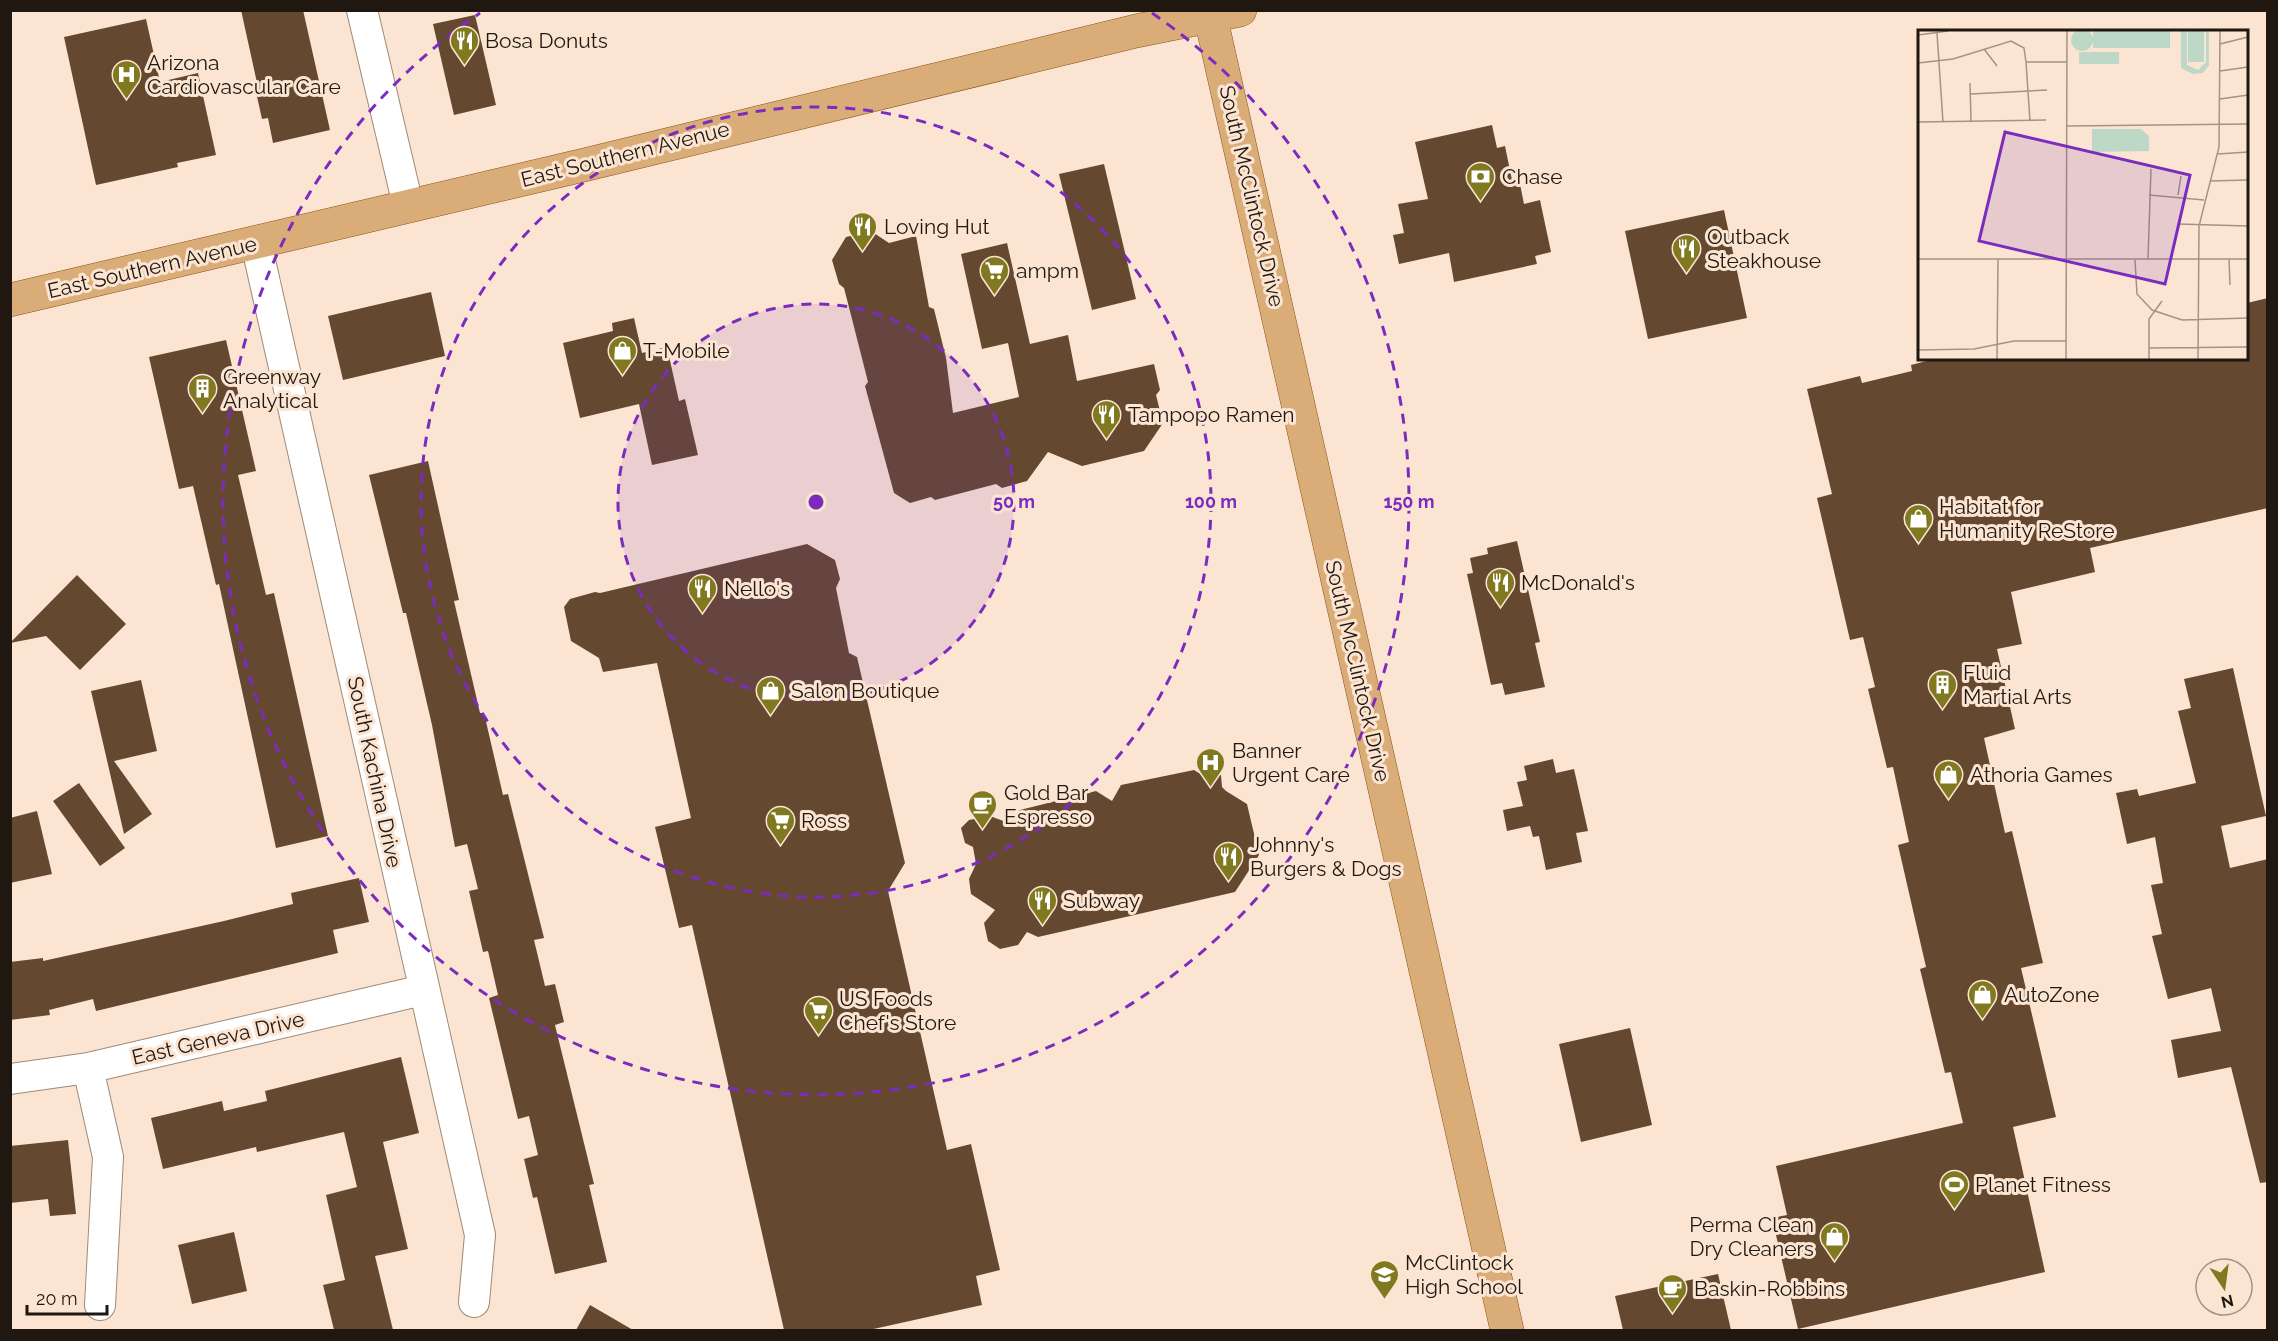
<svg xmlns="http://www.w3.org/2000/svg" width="2278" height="1341" font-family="Raleway,sans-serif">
  <rect width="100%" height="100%" fill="#fbe5d2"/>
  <!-- building -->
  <path fill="#644930" d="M 241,10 L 303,10 L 330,130 L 273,143 L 268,118 L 262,119 L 256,92 L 259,92 Z
    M 475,15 L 496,105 L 454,115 L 433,24 Z
    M 146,19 L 160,82 L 198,73 L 216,155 L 177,163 L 178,167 L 96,185 L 64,37 Z
    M 1492,125 L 1497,148 L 1505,146 L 1512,180 L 1519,179 L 1524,204 L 1540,200 L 1551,252 L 1535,256 L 1537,264 L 1454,282 L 1449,253 L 1399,264 L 1393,235 L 1404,233 L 1398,204 L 1428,199 L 1415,142 Z
    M 1104,164 L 1136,299 L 1092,310 L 1059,174 Z
    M 1724,210 L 1747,318 L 1648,339 L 1625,231 Z
    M 871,231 L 889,243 L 916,236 L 929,307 L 934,309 L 946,358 L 953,413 L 1019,397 L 1008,343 L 982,349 L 961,254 L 1007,243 L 1030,344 L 1068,335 L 1077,381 L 1154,364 L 1160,390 L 1156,395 L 1163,423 L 1144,451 L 1082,466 L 1048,452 L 1027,481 L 1002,488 L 996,484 L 935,500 L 931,497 L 910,503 L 894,493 L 865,386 L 868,382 L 852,319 L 844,288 L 839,284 L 832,260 L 846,237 Z
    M 431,292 L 445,356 L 343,380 L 328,316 Z
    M 2268,298 L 2268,508 L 2090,548 L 2095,572 L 2011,592 L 2022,644 L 1997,649 L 2015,729 L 1984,738 L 2005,833 L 2012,831 L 2043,963 L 2021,968 L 2056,1117 L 2013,1127 L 2045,1272 L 1798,1329 L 1772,1218 L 1787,1215 L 1776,1166 L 1963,1123 L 1951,1072 L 1945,1073 L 1920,969 L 1926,967 L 1898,845 L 1909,842 L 1893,767 L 1887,768 L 1868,689 L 1875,687 L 1863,637 L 1850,640 L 1817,498 L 1832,494 L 1807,389 L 1860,376 L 1862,383 L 1912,371 L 1911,365 L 1938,358 L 2247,358 L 2247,303 Z
    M 634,318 L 642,353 L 667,347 L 679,401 L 685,399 L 698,455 L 652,465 L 639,404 L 580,418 L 563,343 L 613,331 L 612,323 Z
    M 226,340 L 256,471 L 238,475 L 266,595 L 274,593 L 328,836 L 276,848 L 219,584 L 216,585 L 193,486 L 179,489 L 149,357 Z
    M 428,461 L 459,600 L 454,601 L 480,713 L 484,713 L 503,795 L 508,794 L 544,938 L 534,940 L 545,986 L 555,984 L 564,1022 L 555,1025 L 594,1184 L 589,1185 L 607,1262 L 555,1274 L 537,1197 L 533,1198 L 524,1159 L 538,1155 L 529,1116 L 518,1119 L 489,998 L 498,995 L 488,951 L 483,952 L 469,891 L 478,889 L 467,844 L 455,847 L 432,725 L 406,613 L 403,613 L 369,475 Z
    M 1517,541 L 1540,642 L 1535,643 L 1545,687 L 1505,695 L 1502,683 L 1491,685 L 1467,574 L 1473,573 L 1470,558 L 1488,554 L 1487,548 Z
    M 807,544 L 835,560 L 840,579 L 836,588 L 849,653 L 857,657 L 905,863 L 888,891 L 947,1150 L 971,1144 L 1000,1270 L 976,1276 L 982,1305 L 869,1330 L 784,1330 L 692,925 L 679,928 L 655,827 L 691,818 L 657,663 L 603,672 L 599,658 L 571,641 L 564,607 L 570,599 L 595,592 L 600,593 Z
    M 77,575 L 126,624 L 80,670 L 46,636 L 10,643 Z
    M 2233,668 L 2266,816 L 2221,826 L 2230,868 L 2268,859 L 2268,1182 L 2260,1183 L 2231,1067 L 2178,1078 L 2171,1040 L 2221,1031 L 2211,988 L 2168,999 L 2152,936 L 2162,934 L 2151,885 L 2163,883 L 2155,837 L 2127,844 L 2116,793 L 2137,789 L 2139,796 L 2196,783 L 2178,711 L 2191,708 L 2184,679 Z
    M 141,680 L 157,751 L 114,761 L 152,814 L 124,834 L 91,691 Z
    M 1553,759 L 1556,773 L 1574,769 L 1588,831 L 1576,833 L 1582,862 L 1546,870 L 1539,836 L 1533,837 L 1530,826 L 1507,831 L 1503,810 L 1523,806 L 1517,782 L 1527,780 L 1524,766 Z
    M 1194,770 L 1207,778 L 1221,775 L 1222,787 L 1226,791 L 1247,804 L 1259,855 L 1235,892 L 1038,937 L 1027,932 L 1018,945 L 1000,949 L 988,941 L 984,923 L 995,910 L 971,894 L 969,879 L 976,864 L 973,847 L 965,843 L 961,828 L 969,820 L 990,816 L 1006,822 L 1012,812 L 1096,791 L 1112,801 L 1121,785 Z
    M 79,783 L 125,848 L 100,866 L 53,801 Z
    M 37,811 L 52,874 L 10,883 L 10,818 Z
    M 359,878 L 369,922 L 333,930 L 338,953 L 96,1011 L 93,999 L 49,1010 L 50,1015 L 10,1020 L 10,962 L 43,958 L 43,961 L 224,921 L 293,904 L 291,893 Z
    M 1630,1028 L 1652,1125 L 1581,1142 L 1559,1044 Z
    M 401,1057 L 419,1133 L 383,1142 L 408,1249 L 375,1256 L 393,1330 L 334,1330 L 323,1285 L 345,1280 L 326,1195 L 357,1187 L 344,1132 L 257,1152 L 256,1147 L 163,1169 L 151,1118 L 222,1101 L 224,1111 L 267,1101 L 265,1091 Z
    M 68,1140 L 76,1214 L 50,1216 L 48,1199 L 10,1203 L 10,1146 Z
    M 234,1232 L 247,1291 L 192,1304 L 178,1245 Z
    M 1718,1274 L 1731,1330 L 1623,1330 L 1615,1296 Z
    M 590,1305 L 633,1330 L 576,1330 Z"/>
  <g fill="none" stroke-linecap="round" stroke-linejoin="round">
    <defs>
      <path id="minor" d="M 362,10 L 408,205
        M 256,243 L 480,1235 L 474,1302
        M 88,1068 L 108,1157 L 100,1305
        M 10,1079 L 88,1068 L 423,990"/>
      <path id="major" d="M 1209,10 L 1507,1330
        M 10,300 L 584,165 L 1136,31 L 1240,10"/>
    </defs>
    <!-- minor casing -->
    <use href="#minor" stroke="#9e8a78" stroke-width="32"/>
    <!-- major casing -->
    <use href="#major" stroke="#885418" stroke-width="34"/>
    <!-- minor -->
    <use href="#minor" stroke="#fff" stroke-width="30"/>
    <!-- major -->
    <use href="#major" stroke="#daac77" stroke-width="33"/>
  </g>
  <!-- distance rings -->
  <circle cx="816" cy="502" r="198" fill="#7b2cbf" fill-opacity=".12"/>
  <g fill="none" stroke="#7b2cbf" stroke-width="3" stroke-dasharray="10 8">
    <circle cx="816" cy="502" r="198"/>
    <circle cx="816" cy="502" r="395"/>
    <path d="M1152 13A593 593 0 1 1 480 13"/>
  </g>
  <!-- icons -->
  <defs>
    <symbol id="restaurant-pin" viewBox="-11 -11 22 30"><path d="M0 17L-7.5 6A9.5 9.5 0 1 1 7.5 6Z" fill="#80791f" stroke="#fbe5d2"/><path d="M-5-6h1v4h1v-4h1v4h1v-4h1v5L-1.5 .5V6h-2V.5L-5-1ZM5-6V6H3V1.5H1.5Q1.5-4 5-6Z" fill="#fff"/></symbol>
    <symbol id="hospital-pin" viewBox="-11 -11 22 30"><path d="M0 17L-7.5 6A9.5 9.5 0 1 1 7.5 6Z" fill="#80791f" stroke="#fbe5d2"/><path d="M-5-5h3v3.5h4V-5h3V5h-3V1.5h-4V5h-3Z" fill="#fff"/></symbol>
    <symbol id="bank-pin" viewBox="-11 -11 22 30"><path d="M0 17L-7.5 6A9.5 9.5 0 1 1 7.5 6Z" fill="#80791f" stroke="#fbe5d2"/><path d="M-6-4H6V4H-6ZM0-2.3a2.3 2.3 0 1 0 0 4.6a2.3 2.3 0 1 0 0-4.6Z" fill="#fff"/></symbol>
    <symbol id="supermarket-pin" viewBox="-11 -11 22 30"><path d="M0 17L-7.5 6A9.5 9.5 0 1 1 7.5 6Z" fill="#80791f" stroke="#fbe5d2"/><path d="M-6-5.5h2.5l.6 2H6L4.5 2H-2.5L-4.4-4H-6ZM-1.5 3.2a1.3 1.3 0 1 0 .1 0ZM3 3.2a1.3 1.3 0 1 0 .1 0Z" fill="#fff"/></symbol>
    <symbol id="shop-pin" viewBox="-11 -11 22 30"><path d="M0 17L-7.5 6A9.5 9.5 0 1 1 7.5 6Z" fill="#80791f" stroke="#fbe5d2"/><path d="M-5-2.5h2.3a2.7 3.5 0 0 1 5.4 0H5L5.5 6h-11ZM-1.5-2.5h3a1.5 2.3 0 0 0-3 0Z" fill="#fff"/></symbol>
    <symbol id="building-pin" viewBox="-11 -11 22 30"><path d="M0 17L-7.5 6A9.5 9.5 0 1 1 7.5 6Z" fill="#80791f" stroke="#fbe5d2"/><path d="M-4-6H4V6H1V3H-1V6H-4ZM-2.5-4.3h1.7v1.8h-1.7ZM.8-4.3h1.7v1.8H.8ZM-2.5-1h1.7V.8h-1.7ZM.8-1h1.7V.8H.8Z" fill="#fff"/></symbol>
    <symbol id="cafe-pin" viewBox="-11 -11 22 30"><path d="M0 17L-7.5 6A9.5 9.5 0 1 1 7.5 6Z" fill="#80791f" stroke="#fbe5d2"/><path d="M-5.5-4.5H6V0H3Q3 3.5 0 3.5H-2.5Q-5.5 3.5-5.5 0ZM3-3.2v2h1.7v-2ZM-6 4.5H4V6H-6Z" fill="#fff"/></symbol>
    <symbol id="stadium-pin" viewBox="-11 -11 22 30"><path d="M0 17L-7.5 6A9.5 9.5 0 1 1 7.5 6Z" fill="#80791f" stroke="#fbe5d2"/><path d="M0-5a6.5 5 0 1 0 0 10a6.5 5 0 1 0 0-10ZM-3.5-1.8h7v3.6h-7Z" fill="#fff"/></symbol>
    <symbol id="school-pin" viewBox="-11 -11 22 30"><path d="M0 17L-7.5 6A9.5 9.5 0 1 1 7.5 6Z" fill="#80791f" stroke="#fbe5d2"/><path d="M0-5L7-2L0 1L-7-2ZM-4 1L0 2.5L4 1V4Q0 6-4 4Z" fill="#fff"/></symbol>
  </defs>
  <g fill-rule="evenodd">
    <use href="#restaurant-pin" x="448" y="24" width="33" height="45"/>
    <use href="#hospital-pin" x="110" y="58" width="33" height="45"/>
    <use href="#bank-pin" x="1464" y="160" width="33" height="45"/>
    <use href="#restaurant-pin" x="846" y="210" width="33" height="45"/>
    <use href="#restaurant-pin" x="1670" y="232" width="33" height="45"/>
    <use href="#supermarket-pin" x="978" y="254" width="33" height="45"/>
    <use href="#shop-pin" x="606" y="334" width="33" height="45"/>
    <use href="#building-pin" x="186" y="372" width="33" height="45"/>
    <use href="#restaurant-pin" x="1090" y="398" width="33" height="45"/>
    <use href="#shop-pin" x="1902" y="502" width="33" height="45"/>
    <use href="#restaurant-pin" x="1484" y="566" width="33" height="45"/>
    <use href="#restaurant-pin" x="686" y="572" width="33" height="45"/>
    <use href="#building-pin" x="1926" y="668" width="33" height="45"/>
    <use href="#shop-pin" x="754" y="674" width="33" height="45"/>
    <use href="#hospital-pin" x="1194" y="746" width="33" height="45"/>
    <use href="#shop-pin" x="1932" y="758" width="33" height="45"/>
    <use href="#cafe-pin" x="966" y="788" width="33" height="45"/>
    <use href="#supermarket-pin" x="764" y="804" width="33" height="45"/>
    <use href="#restaurant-pin" x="1212" y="840" width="33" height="45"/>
    <use href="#restaurant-pin" x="1026" y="884" width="33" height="45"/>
    <use href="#shop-pin" x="1966" y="978" width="33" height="45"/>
    <use href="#supermarket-pin" x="802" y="994" width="33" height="45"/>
    <use href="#stadium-pin" x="1938" y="1168" width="33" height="45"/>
    <use href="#shop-pin" x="1818" y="1220" width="33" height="45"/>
    <use href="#school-pin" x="1368" y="1258" width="33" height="45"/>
    <use href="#cafe-pin" x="1656" y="1272" width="33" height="45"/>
  </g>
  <g text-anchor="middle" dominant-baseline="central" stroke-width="6" stroke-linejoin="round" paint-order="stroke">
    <!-- poi labels -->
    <g font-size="21" fill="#1f1710" stroke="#fbe5d2" text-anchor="start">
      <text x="485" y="40">Bosa Donuts</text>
      <text x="147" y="62">Arizona<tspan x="147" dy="24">Cardiovascular Care</tspan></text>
      <text x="1502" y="176">Chase</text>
      <text x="884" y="226">Loving Hut</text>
      <text x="1707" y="236">Outback<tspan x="1707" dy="24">Steakhouse</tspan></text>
      <text x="1016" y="270">ampm</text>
      <text x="643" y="350">T-Mobile</text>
      <text x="223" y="376">Greenway<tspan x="223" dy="24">Analytical</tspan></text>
      <text x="1128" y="414">Tampopo Ramen</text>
      <text x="1939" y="506">Habitat for<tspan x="1939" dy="24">Humanity ReStore</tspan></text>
      <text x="1521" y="582">McDonald's</text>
      <text x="724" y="588">Nello's</text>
      <text x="1963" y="672">Fluid<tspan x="1963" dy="24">Martial Arts</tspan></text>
      <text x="791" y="690">Salon Boutique</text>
      <text x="1232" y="750">Banner<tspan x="1232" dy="24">Urgent Care</tspan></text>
      <text x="1970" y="774">Athoria Games</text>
      <text x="1004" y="792">Gold Bar<tspan x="1004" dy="24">Espresso</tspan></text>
      <text x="801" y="820">Ross</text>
      <text x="1250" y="844">Johnny's<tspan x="1250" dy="24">Burgers &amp; Dogs</tspan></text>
      <text x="1063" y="900">Subway</text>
      <text x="2004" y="994">AutoZone</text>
      <text x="839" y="998">US Foods<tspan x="839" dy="24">Chef's Store</tspan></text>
      <text x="1975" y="1184">Planet Fitness</text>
      <text x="1814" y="1224" text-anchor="end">Perma Clean<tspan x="1814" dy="24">Dry Cleaners</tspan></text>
      <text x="1405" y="1262">McClintock<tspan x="1405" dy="24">High School</tspan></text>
      <text x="1694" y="1288">Baskin-Robbins</text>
    </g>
    <!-- street labels -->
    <g font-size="21" fill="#1f1710" stroke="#fbe5d2">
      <text transform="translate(625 154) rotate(-14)">East Southern Avenue</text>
      <text transform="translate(1252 196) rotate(77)">South McClintock Drive</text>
      <text transform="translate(152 267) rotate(-13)">East Southern Avenue</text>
      <text transform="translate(1358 671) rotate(77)">South McClintock Drive</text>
      <text transform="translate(375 772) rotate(78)">South Kachina Drive</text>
      <text transform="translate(218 1038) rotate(-13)">East Geneva Drive</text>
    </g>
  </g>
  <!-- overview -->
  <g transform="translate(1918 30)">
    <rect width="330" height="330" fill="#fbe5d2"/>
    <path d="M153 10a11 11 0 1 1 22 0a11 11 0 1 1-22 0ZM 175,1 L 252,1 L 252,18 L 175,18 ZM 263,1 L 269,1 L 269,35 L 280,40 L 288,32 L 288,1 L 291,1 L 291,35 L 285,43 L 275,44 L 263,38 ZM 270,1 L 286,1 L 286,32 L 270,32 ZM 161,22 L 201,22 L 201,34 L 161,34 ZM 174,99 L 223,99 L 231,106 L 231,121 L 174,122 Z" fill="#bed8c8"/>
    <path fill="none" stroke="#a39384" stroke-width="1.5" d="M 19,3 L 25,92M 0,5 L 30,1M 302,14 L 330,7M 66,19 L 79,36M 108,32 L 112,91M 0,33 L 35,29 L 93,11 L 106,18 L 108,32 L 149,32M 302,41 L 330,37M 52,53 L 53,91M 53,64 L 129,60M 302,69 L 330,65M 0,92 L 128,90M 149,96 L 330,94M 300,124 L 330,122M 292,151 L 330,150M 231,165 L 286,170M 260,165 L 263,146M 260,194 L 330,196M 0,229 L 330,229M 230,229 L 233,139M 311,229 L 312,255M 217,230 L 219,264 L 234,280 L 264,290 L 330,288M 231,318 L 330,317M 0,320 L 56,319 L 96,311 L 148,311M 79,329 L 80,229M 148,329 L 149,1M 231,329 L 231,289 L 244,271M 280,329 L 281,196 L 301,117 L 302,1"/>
    <path fill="#7b2cbf" fill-opacity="0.15" stroke="#7b2cbf" stroke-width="3" d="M 87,102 L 272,145 L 247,254 L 61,211 Z"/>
    <rect width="330" height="330" fill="none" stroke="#1f1710" stroke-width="3"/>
  </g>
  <circle cx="816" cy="502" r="9" fill="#7b2cbf" stroke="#fbe5d2" stroke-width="3"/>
  <g font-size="18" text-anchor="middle" font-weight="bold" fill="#7b2cbf" stroke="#fbe5d2" stroke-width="6" stroke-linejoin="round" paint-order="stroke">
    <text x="1014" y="508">50 m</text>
    <text x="1211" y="508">100 m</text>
    <text x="1409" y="508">150 m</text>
  </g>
  <!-- border -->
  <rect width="2278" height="1341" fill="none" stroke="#1f1710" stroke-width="24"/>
  <!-- north arrow -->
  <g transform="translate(2224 1287) rotate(167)"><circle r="28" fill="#fbe5d2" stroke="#a39384" stroke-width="1.5"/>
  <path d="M0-4.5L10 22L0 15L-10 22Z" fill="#80791f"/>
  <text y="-9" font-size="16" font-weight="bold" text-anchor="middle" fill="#1f1710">N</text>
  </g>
  <!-- scale -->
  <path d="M27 1305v9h80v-9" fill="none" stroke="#1f1710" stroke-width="3"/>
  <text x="36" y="1305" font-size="18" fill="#1f1710" stroke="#fbe5d2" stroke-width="4.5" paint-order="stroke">20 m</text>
</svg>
